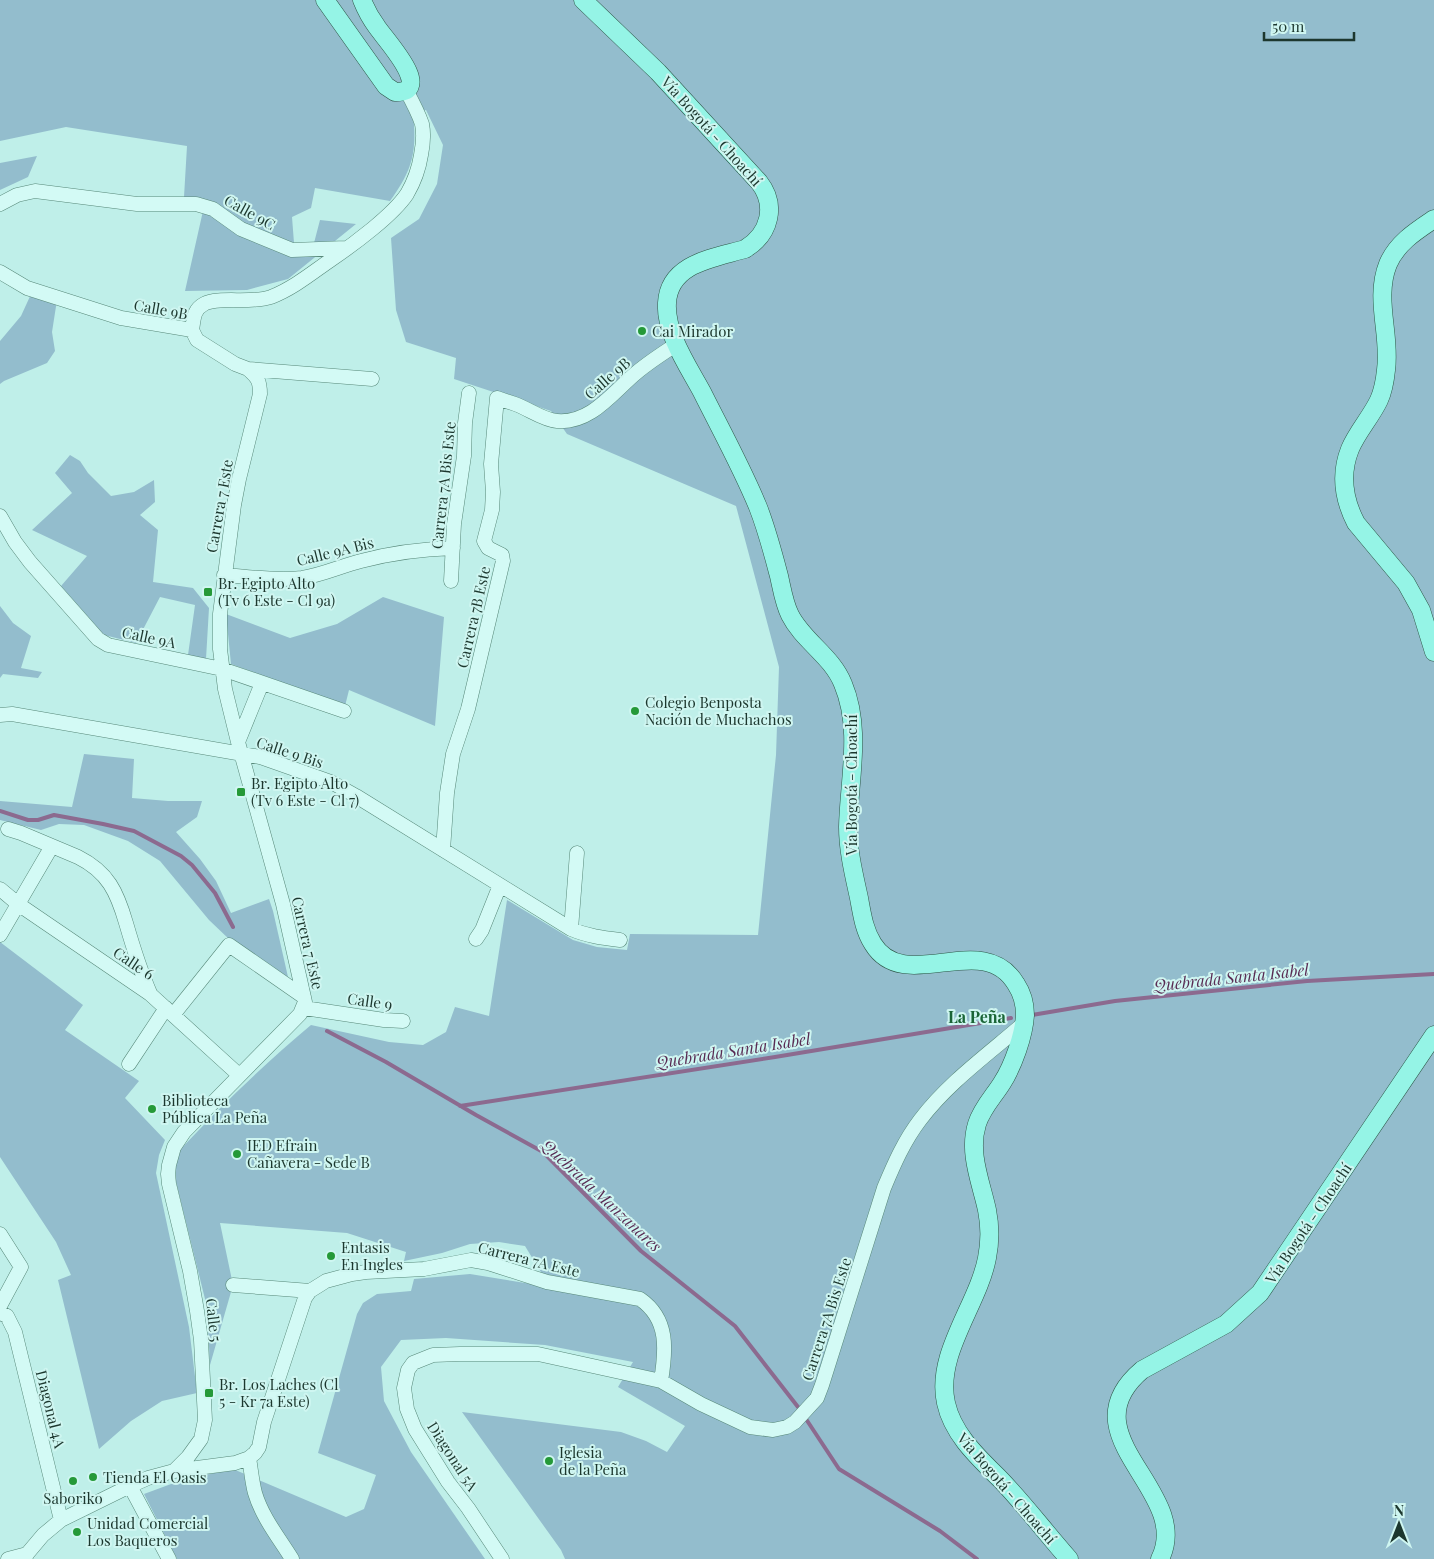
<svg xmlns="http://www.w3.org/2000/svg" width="1434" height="1559" font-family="'Playfair Display',serif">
  <rect width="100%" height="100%" fill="#bfefe9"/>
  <!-- green -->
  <path fill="#93bdcd" d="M 0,0 L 1434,0 L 1434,1559 L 565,1559 L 561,1550 L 462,1412 L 621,1432 L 646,1441 L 667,1452 L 685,1426 L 618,1387 L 633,1362 L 545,1345 L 446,1338 L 401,1340 L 381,1367 L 384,1401 L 411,1452 L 485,1559 L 177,1559 L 144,1494 L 182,1480 L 233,1469 L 346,1517 L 364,1509 L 376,1475 L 318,1453 L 357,1314 L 363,1303 L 377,1294 L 411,1291 L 414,1279 L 470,1274 L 550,1287 L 525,1246 L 499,1242 L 470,1244 L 442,1253 L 404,1261 L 406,1252 L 347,1233 L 220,1223 L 233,1285 L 210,1365 L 208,1328 L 205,1299 L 176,1182 L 175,1155 C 219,1108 262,1066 311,1025 L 389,1042 L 423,1045 L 446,1032 L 455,1007 L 489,1016 L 507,900 L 573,940 L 597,947 L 627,950 L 630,934 L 758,935 L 776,755 L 779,667 L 736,506 L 567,434 L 551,411 L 454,379 L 456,358 L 406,342 L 396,310 L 391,238 L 419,219 L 437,184 L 443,145 L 426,110 L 413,113 C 417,152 413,169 390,201 L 315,188 L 311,208 L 292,217 L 294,243 L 314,243 L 320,220 L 356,224 L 288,279 L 247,290 L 185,291 L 205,202 L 184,197 L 187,146 L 66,127 L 0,141 Z
    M 37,156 L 28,177 L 0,190 L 0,163 Z
    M 32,292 L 57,300 L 52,332 L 55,351 L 47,363 L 4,381 L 0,384 L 0,341 L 21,316 Z
    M 70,455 L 80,461 L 88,473 L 111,496 L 134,492 L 154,480 L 155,502 L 140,515 L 158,530 L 153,582 L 193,588 L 209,608 L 206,659 L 188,655 L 195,605 L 160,597 L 136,643 L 104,635 L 61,586 L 87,556 L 32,530 L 72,493 L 55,473 Z
    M 383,597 L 444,617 L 435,726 L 349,690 L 345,706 L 231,664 L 226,614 L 290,638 L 337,624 Z
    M 0,606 L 13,623 L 31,636 L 21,668 L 42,672 L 38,678 L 3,674 L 0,678 Z
    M 84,754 L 134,759 L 132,798 L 168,801 L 202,801 L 197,817 L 176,832 L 200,859 L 216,881 L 231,913 L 269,899 L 273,911 L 288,977 L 232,939 L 230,940 L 209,920 L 160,861 L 128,841 L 84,825 L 59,824 L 41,830 L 0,820 L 0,801 L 72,807 Z
    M 0,942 L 83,1005 L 65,1030 L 139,1081 L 125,1098 L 165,1140 L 159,1155 L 156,1173 L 189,1327 L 197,1393 L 162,1401 L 131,1421 L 99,1449 L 58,1280 L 71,1275 L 56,1242 L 0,1157 Z"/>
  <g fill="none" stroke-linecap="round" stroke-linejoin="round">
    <!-- stream -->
    <path stroke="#8c6a8f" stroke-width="4" d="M 0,811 L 28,820 L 38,820 L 54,815 L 103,824 L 134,831 L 181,856 L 192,865 L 215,893 L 233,927
      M 1032,1015 L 1115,1001 L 1307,981 L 1434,974
      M 327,1031 L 386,1062 L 476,1115 L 543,1152 L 641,1251 L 735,1326 L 798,1407
      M 460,1106 L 775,1057 L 1011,1018
      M 806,1419 L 839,1469 L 940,1531 L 977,1559"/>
    <defs>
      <path id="minor" d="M 0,204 L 17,195 L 35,191 L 137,204 L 196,204 L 213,209 L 241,229 L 292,250 L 346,248
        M 0,272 L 27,288 L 121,318 L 192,330
        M 192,330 C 194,319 193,310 204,304 C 219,296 251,304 271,297 C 294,288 313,272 332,259 C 354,244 393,215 407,194 C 414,182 419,168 421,155 C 423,145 424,134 422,124 C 418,112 412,101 406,90
        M 192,330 L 197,340 L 235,364 L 248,369 L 372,379
        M 0,516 L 15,542 L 30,562 L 98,639 L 108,645 L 222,669 L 344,711
        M 224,575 C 250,577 276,581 302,578 C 322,575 341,566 361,561 C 391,553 422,549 453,548
        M 451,581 L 454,524 L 464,456 L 465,423 L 469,393
        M 0,715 L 12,714 L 260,757 L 331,782 L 356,796 L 571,929 C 587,936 603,938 620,940
        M 238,742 L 262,683
        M 8,829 L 21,833 L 78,857 C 108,872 117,892 126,923 C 133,947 140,970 150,993
        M 443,850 L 447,793 L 453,754 L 468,709 L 503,561 L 502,555 L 488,548 L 484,541 L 492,510 L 493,492 L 491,464 L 497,398 C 503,400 509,402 515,404 C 529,409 543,420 557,421 C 591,424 613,392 636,373 C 649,362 663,353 677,344
        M 0,889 L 18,904 L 150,994 L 239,1075
        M 571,929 L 577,853
        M 0,935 L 52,846
        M 476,939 L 482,930 L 500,885
        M 304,1008 L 384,1020 L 403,1021
        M 173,1015 L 229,945 L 304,997
        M 129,1064 L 166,1008
        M 0,1234 L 21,1267 L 0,1306
        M 233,1285 L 310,1291 L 326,1281 L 352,1274 L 366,1272 L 424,1269 L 471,1260 L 488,1263 L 547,1282 L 640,1299 C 669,1319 666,1350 661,1381
        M 0,1313 L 7,1316 L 15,1332 L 61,1520
        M 249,1458 C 251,1469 252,1482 255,1493 C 262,1517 279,1538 292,1559
        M 174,1471 L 188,1457 L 201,1439 L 205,1420 L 201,1340 L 197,1311 L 190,1271 L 169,1184 L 168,1174 L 169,1165 L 174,1147 L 184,1132 L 300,1014 L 305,1002 L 283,904 L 238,742 L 225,689 L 220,649 L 220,614 L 234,505 L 239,479 L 260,394 C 260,381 258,378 248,369
        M 130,1486 L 169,1559
        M 8,1559 L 27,1554
        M 25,1559 L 27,1554 L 43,1535 L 61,1520 L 130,1486 L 148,1478 L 174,1471 L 235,1463 L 249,1458 L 255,1453 L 259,1447 L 264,1422 L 305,1298 L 310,1291
        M 502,1559 L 468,1508 L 448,1482 L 415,1429 L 407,1409 L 404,1388 L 408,1370 L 413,1363 L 433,1355 L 460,1354 L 538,1354 L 661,1381 L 701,1404 L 750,1427 L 773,1430 L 787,1427 L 795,1422 L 817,1398 L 822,1385 L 884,1188 C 894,1164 904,1141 920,1120 C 948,1083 987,1055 1023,1024"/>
      <path id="major" d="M 325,0 L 386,86 L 395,92 C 436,93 384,38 377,27 C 371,19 366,10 362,0
        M 583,0 L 658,72 L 759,182 C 777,205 770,234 745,249 C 714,258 669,263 667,303 C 665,333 688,366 702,392 C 721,430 742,468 758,507 C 767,530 773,553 779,576 C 782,589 784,603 790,615 C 803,641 832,656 843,684 C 862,729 849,780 848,827 C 848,851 854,875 859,898 C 862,914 864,930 873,944 C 905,996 983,928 1016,984 C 1022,993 1025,1004 1025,1015 C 1024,1035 1013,1066 1002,1083 C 994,1096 982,1108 977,1124 C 968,1153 981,1182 987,1210 C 990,1225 990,1243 987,1258 C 978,1305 935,1354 946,1403 C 953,1435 979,1458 1001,1480 C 1025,1505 1046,1533 1069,1559
        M 1434,219 C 1416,231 1397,243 1388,264 C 1374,299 1391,335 1386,370 C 1385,380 1383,391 1379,400 C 1371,417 1357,432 1350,449 C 1340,474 1344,500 1356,523 L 1406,583 L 1421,610 L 1434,652
        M 1160,1559 C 1194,1491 1064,1436 1142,1370 L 1226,1324 L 1260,1293 L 1434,1035"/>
    </defs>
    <!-- minor casing -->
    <use href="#minor" stroke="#578879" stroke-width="15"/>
    <!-- major casing -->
    <use href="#major" stroke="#2c5646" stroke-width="19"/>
    <!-- minor -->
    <use href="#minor" stroke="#d3faf5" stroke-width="14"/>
    <!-- major -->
    <use href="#major" stroke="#95f4e6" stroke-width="18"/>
  </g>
  <!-- markers -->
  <g fill="#259938" stroke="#cff6f1" stroke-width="2">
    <circle cx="642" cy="331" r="5"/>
    <rect x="203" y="587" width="10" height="10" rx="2.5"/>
    <circle cx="635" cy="711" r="5"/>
    <rect x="236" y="787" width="10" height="10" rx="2.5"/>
    <circle cx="152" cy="1109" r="5"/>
    <circle cx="237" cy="1154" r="5"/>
    <circle cx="331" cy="1256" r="5"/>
    <rect x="204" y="1388" width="10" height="10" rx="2.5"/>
    <circle cx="549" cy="1461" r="5"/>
    <circle cx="93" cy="1477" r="5"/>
    <circle cx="73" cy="1481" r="5"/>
    <circle cx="77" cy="1532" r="5"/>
  </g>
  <g text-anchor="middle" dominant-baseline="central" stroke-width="4" stroke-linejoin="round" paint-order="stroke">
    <!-- street labels -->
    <g font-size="15" fill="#1c372e" stroke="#cff6f1">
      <text transform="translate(712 131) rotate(48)">Vía Bogotá - Choachí</text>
      <text transform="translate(250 212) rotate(29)">Calle 9C</text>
      <text transform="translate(161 309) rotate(10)">Calle 9B</text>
      <text transform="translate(607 378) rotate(-41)">Calle 9B</text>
      <text transform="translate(443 485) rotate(-84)">Carrera 7A Bis Este</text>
      <text transform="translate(219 506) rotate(-80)">Carrera 7 Este</text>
      <text transform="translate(335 551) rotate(-14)">Calle 9A Bis</text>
      <text transform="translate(473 617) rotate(-77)">Carrera 7B Este</text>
      <text transform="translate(149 637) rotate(12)">Calle 9A</text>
      <text transform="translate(290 752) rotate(18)">Calle 9 Bis</text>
      <text transform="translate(851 785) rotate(-90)">Vía Bogotá - Choachí</text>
      <text transform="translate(308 943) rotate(77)">Carrera 7 Este</text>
      <text transform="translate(134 963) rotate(34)">Calle 6</text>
      <text transform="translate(370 1001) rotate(8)">Calle 9</text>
      <text transform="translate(1308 1223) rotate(-56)">Vía Bogotá - Choachí</text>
      <text transform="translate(529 1259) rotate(14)">Carrera 7A Este</text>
      <text transform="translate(826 1319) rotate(-72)">Carrera 7A Bis Este</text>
      <text transform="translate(214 1320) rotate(83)">Calle 5</text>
      <text transform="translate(51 1409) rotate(76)">Diagonal 4A</text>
      <text transform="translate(453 1456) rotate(57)">Diagonal 5A</text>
      <text transform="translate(1007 1488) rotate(49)">Vía Bogotá - Choachí</text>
    </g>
    <!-- poi labels -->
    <g font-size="15" fill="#1c372e" stroke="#cff6f1" text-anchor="start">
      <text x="652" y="331">Cai Mirador</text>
      <text x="218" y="583">Br. Egipto Alto<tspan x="218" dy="17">(Tv 6 Este - Cl 9a)</tspan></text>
      <text x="645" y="702">Colegio Benposta<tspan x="645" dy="17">Nación de Muchachos</tspan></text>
      <text x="251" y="783">Br. Egipto Alto<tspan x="251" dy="17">(Tv 6 Este - Cl 7)</tspan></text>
      <text x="162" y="1100">Biblioteca<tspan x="162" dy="17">Pública La Peña</tspan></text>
      <text x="247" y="1145">IED Efrain<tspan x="247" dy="17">Cañavera - Sede B</tspan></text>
      <text x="341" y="1247">Entasis<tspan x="341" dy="17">En Ingles</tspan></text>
      <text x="219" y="1384">Br. Los Laches (Cl<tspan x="219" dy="17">5 - Kr 7a Este)</tspan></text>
      <text x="559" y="1452">Iglesia<tspan x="559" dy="17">de la Peña</tspan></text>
      <text x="103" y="1477">Tienda El Oasis</text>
      <text x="73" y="1498" text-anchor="middle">Saboriko</text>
      <text x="87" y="1523">Unidad Comercial<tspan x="87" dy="17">Los Baqueros</tspan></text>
    </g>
    <!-- water labels -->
    <g font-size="16" font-style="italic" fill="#582b53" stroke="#cff6f1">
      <text transform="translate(1231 977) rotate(-6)">Quebrada Santa Isabel</text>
      <text transform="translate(733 1050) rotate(-9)">Quebrada Santa Isabel</text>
      <text transform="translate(602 1195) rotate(43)">Quebrada Manzanares</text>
    </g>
    <!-- neighbourhood labels -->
    <g font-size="16" font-weight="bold" fill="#1a6536" stroke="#cff6f1">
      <text x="977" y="1016">La Peña</text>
    </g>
  </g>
  <!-- north arrow -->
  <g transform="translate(1399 1524)" stroke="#cff6f1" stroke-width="4" paint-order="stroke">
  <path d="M0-4L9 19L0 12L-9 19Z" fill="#1c372e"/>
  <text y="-8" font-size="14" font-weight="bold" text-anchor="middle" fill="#1c372e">N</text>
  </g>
  <!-- scale -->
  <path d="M1264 32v8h90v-8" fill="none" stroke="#1c372e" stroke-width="2.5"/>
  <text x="1272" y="32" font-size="15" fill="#1c372e" stroke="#cff6f1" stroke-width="4" paint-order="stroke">50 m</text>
</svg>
